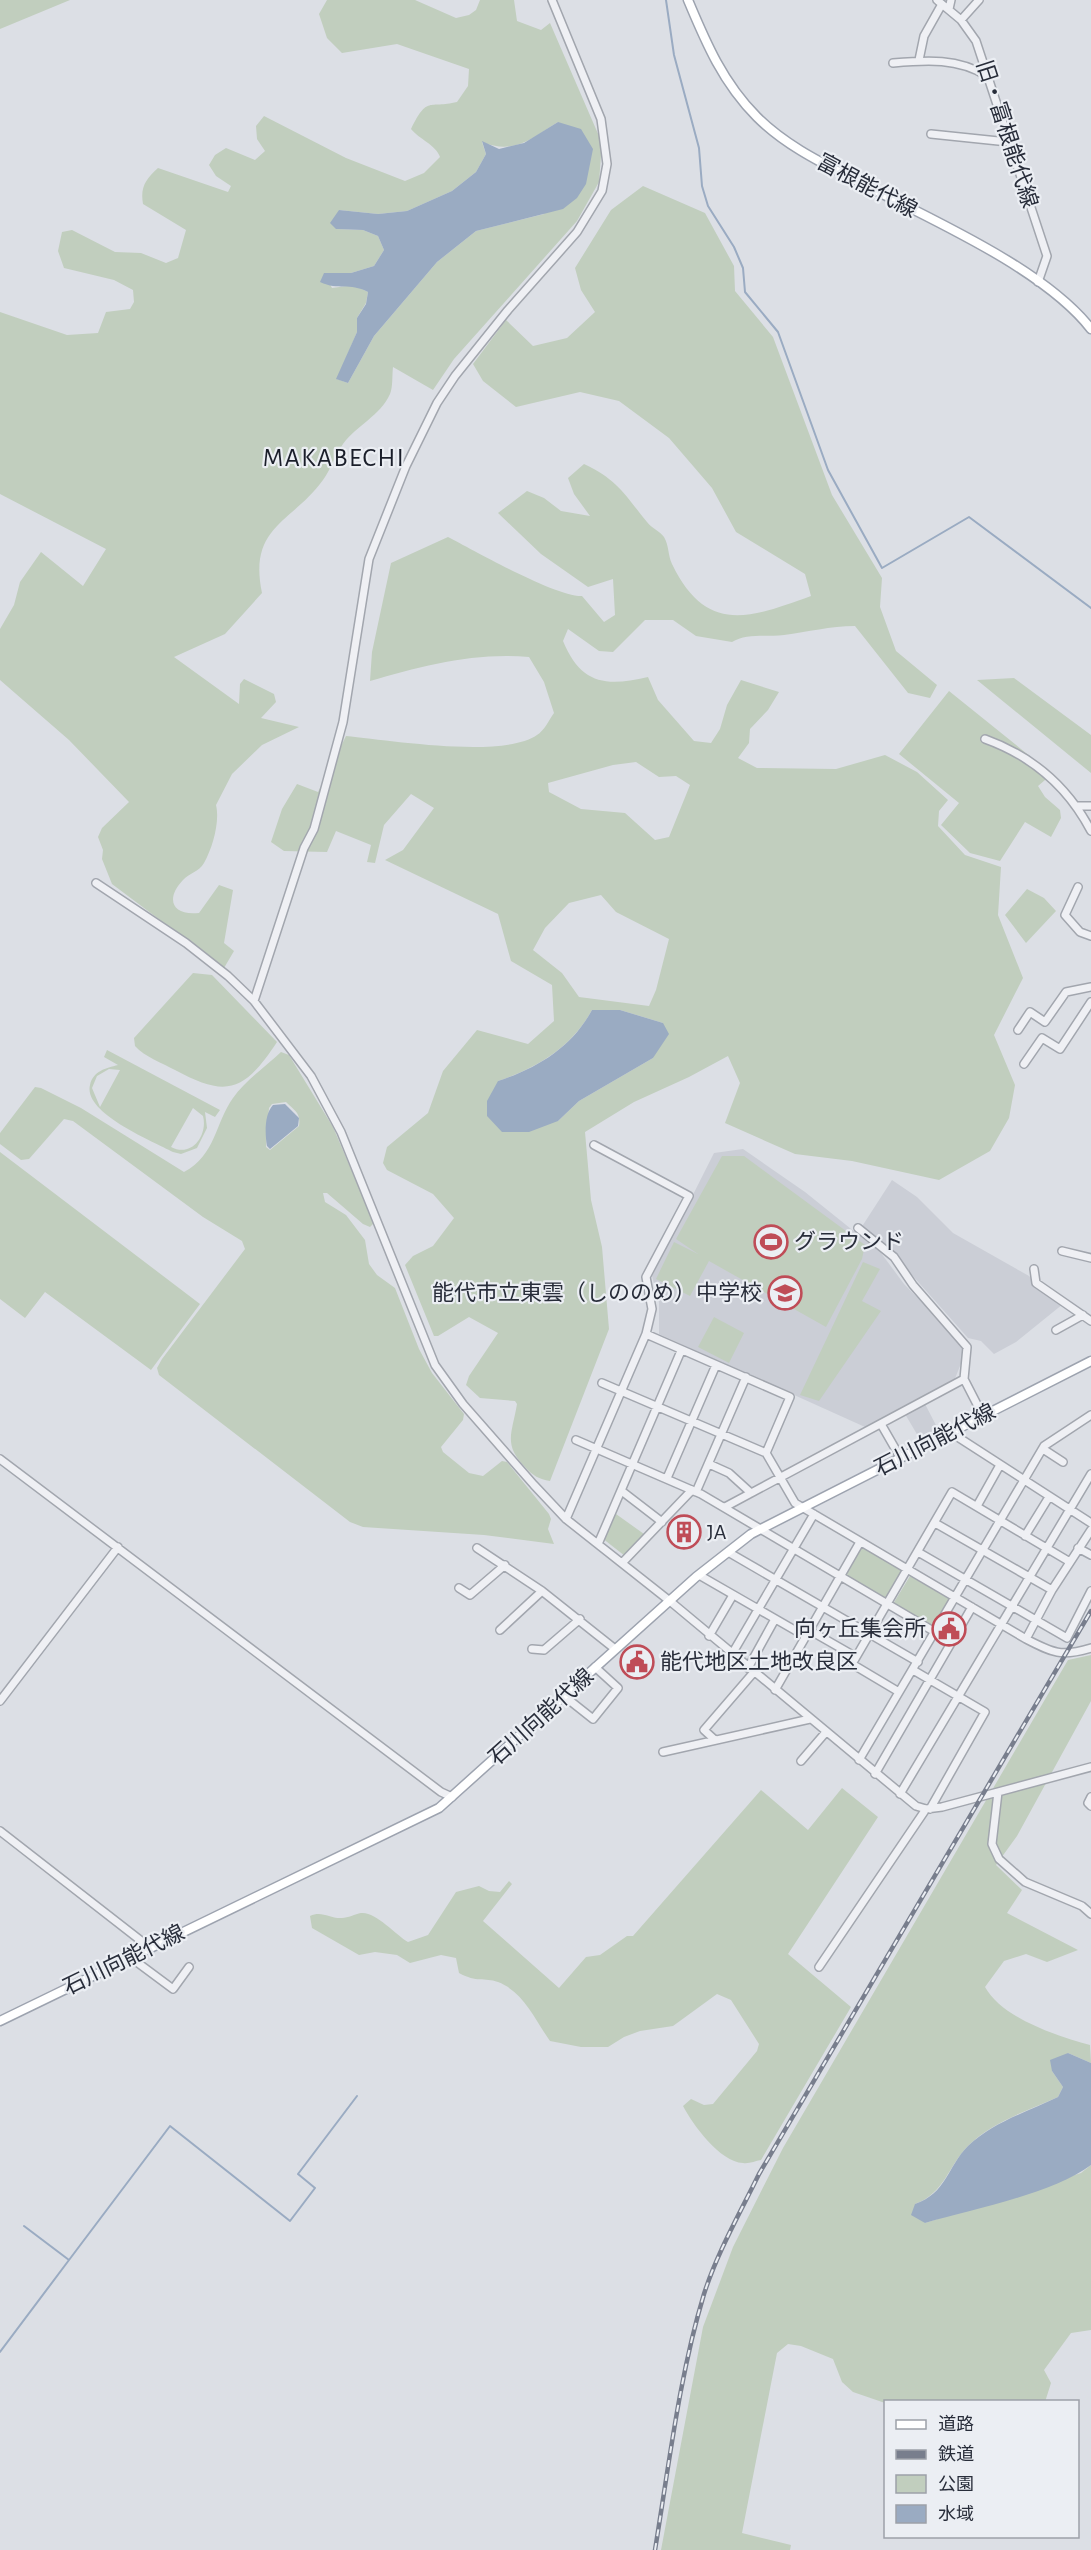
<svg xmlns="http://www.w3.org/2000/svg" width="1091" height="2550" font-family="'Alegreya Sans','Noto Sans JP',sans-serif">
  <rect width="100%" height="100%" fill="#dcdfe5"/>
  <!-- built -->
  <path fill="#cbced6" d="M 743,1149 L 805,1192 L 881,1253 L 904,1284 L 962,1343 L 966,1351 L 954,1381 L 865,1427 L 659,1334 L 659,1302 L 652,1276 L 714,1153 Z
    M 892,1180 L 917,1197 L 953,1233 L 1029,1276 L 1063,1304 L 1016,1342 L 994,1354 L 981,1341 L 968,1338 L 896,1257 L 861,1228 Z
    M 925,1404 L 939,1431 L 921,1441 L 905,1414 Z"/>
  <!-- green -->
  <path fill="#c1cebe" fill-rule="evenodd" d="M 0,0 L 70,0 L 0,29 Z
    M 327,0 L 415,0 L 456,18 L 469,15 L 476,10 L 480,0 L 514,0 L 517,21 L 541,30 L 550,23 L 602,143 L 599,182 L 577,221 L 454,359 L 433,390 L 393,367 C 392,375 393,387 390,394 C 380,416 357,425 343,444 C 335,455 331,469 323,480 C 292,523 248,526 262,593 L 225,634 L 174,657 L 239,704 L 240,684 L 244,679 L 274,694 L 276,702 L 261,718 L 299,727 L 262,745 L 232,774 L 216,805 C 220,821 213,847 204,863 C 199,872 189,873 183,880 C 165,899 172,916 199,913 L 219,885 L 233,890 L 224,943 L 234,951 L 224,968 L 112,884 L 102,859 L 103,850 L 98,837 L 102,828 L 129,802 L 69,740 L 0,680 L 0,629 L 14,605 L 20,582 L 41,552 L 83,586 L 106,549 L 0,494 L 0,312 L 67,335 L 98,333 L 106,312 L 130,309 L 134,302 L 133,290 L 114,280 L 64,268 L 58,251 L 62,232 L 72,230 L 115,252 L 141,253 L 166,263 L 178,258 L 186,230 L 143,204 C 140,187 146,179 158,168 L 228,192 L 231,186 L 216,176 L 209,165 L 215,155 L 226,148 L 255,160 L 265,151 L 257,139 L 256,126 L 264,116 L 346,158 L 405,181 L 424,173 L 440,157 C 436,145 419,139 411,129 C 428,95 428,109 457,102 L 468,86 L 469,69 L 397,44 L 342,53 L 327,38 L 319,14 ZM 558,122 L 544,214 L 476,231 L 437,262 L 374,336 L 348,383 L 337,379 L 357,332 L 357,318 L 366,303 L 368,292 L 354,285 L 332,288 L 324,273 L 351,273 L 374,266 L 384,250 L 378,236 L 363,230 L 336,229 L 339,210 L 378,214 L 407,211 L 452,191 L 476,172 L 486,154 L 482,142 C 514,155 531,139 558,122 Z
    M 643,186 L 705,213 L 734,266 L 735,291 L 773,337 L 832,495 L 882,578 L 880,607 L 896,651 L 937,685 L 930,698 L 908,693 L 855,626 C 830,626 808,632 784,635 C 767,637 746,633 732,642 L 696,636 L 673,620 L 645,620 L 613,652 L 599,651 L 568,629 L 563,641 C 581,684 605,687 648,677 L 658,700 L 694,741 L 711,743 L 720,729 L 727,705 L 741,680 L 779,692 L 768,710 L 750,729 L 749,743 L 738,758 L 757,768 L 836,769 L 885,755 L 917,772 L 948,800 L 939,811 L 938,826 L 965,855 L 1001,867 L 998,915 L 1023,978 L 994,1035 L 1015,1085 L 1009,1118 L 990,1151 L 939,1180 L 852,1161 L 795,1154 L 725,1123 L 740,1083 L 728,1056 L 689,1077 L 634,1102 L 585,1132 L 591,1200 L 602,1247 L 609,1329 L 550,1481 C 539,1479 533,1476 525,1467 C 503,1444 512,1434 517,1404 L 515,1401 L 480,1398 L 466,1385 L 469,1376 L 498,1333 L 469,1317 L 438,1336 L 434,1336 L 405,1265 L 413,1256 L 433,1246 L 454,1218 L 433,1194 L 387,1170 L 383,1163 L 387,1147 L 428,1113 L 443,1071 L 477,1030 L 528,1044 L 554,1021 L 552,985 L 511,961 L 498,914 L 385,860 L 403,850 L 434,808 L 411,794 L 384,825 L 375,863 L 367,862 L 371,845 L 336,831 L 327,852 L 284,851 L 271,842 L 282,809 L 297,784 L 318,792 L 346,736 C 388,740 503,759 537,735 C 544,731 549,720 554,713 L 544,682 L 529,657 C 475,652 421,666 370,681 L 372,652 L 391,563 L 448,537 C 475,551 556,597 582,596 L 604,622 L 615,615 L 613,579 L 588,587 L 541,554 L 498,513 L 527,491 L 544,498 L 561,511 L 590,516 L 574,494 L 568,478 L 584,464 C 618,480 624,494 647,522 C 651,528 660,531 664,537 C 669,545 668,556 672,564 C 706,634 748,619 811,596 L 805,574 L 736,532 L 712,488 L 669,438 L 619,401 L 580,392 L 516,407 L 483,381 L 473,364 L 506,320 L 533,346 L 567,338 L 595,312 L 581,290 L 575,268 L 611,210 ZM 636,762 L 659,777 L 676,776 L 690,785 L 669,837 L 655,840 L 625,813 L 581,809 L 549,792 L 548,783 L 613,765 ZM 601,895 L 616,912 L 669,939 L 656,990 L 649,1006 L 579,997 L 562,973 L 533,950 L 545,928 L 569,903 ZM 592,1010 L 620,1010 L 663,1023 L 653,1058 L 579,1101 L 558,1121 L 498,1081 C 537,1068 572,1047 592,1010 Z
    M 1014,678 L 1091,735 L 1091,773 L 977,680 Z
    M 949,691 L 1052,774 L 1038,786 L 1045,797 L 1060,810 L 1061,818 L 1051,837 L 1025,822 L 1000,861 L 970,853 L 941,825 L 959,803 L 899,754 Z
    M 1027,889 L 1044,898 L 1056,911 L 1026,943 L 1005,915 Z
    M 193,973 L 212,975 L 277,1042 C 244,1092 227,1098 175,1070 C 162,1063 145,1057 135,1046 L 134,1038 Z
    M 107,1050 L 220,1110 L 215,1117 L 205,1112 L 207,1128 L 197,1148 L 181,1154 L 173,1152 C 152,1141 83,1113 90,1085 C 93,1071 106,1068 118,1065 L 104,1057 ZM 109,1069 L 120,1070 L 100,1107 L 92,1088 L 97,1076 ZM 193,1108 L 203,1116 C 208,1135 192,1158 171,1147 Z
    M 281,1052 L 289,1055 L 333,1127 L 374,1223 L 370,1227 L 363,1224 L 327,1193 L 323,1193 L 325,1202 L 346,1215 L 365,1240 L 369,1264 L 377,1275 L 395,1288 L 419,1349 L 432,1373 L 464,1414 L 463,1420 L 441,1447 L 443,1452 L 469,1473 L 483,1476 L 502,1461 L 507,1462 L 549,1514 L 551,1519 L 548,1529 L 554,1544 L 484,1535 L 363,1527 L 350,1522 L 159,1375 L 157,1368 L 162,1359 L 245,1249 L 242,1241 L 203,1217 L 73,1121 L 64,1119 L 29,1159 L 21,1160 L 0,1144 L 0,1133 L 35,1087 L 41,1088 L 81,1108 L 184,1172 C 216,1155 215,1123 233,1098 C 245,1081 265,1067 281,1052 ZM 286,1102 C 295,1111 301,1113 299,1126 L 270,1150 L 266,1147 L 269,1108 L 272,1104 Z
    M 0,1152 L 200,1304 L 151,1370 L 45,1292 L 25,1318 L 0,1299 Z
    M 722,1156 L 744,1156 L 865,1245 L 862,1259 L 826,1327 L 709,1261 L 690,1296 L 656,1279 L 674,1242 L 698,1254 L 676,1239 Z
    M 863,1262 L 880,1269 L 862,1301 L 881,1311 L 819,1401 L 800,1395 Z
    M 714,1317 L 744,1333 L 729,1363 L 698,1347 Z
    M 616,1514 L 644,1534 L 625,1556 L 602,1538 Z
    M 863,1545 L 905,1570 L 887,1600 L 846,1576 Z
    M 910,1576 L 951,1600 L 935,1628 L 893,1604 Z
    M 1091,1655 L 1091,1701 L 1017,1836 L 996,1865 L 1022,1890 L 1007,1913 L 1078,1950 L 1047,1962 L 1026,1954 L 1004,1961 L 985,1987 C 1002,2018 1057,2036 1090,2045 L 1091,2063 L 1068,2053 L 1052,2071 L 1063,2087 L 1058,2097 C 1027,2111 992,2122 968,2146 C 948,2166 945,2193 915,2204 L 925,2223 L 1081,2173 L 1091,2165 L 1091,2330 L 1071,2333 L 1044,2370 L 1051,2383 L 1045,2402 L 885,2403 L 853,2392 L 842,2382 L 833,2359 L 801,2346 L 788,2344 L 777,2353 L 742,2533 L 791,2545 L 790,2550 L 661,2550 L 703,2327 L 733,2247 L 783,2148 L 1068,1660 Z
    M 842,1788 L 878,1817 L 788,1954 L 851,2007 L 761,2160 C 755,2161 749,2164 743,2163 C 720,2162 693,2125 683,2106 L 691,2099 L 704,2105 L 713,2104 L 757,2051 L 759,2044 L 731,2000 L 717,1994 L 673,2026 L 640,2031 L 624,2037 L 608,2047 L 581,2047 L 550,2041 C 535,2020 524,1992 498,1982 C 484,1977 477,1983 459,1973 L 456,1958 L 441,1955 L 410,1963 L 397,1955 L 375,1952 L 359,1955 L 312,1928 L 310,1916 C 322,1910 330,1919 342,1918 C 348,1918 355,1914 361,1913 C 375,1911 395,1934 408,1942 L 428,1935 L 456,1892 L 479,1886 L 489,1891 L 500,1892 L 509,1881 L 512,1884 L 483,1921 L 559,1988 L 586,1957 L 600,1955 L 627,1936 L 633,1936 L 761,1790 L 808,1830 Z"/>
  <!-- water -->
  <path fill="#9aabc2" d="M 558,122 L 581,129 L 593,149 L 586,184 L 577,198 L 563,209 L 476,231 L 437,262 L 374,336 L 348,383 L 336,379 L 357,332 L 357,318 L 366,304 L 368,292 C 349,282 339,291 320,282 L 324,273 L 351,273 L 374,266 L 384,250 L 378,236 L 363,230 L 336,229 L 330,223 L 339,210 L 378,214 L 407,211 L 452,191 L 476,172 L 486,154 L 482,141 L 499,149 L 524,143 Z
    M 592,1010 L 620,1010 L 663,1023 L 669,1034 L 653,1058 L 579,1101 L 558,1121 L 529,1132 L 502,1132 L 487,1116 L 487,1101 L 498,1081 C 538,1068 572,1047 592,1010 Z
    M 285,1104 L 299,1118 L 298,1126 L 270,1149 L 267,1146 C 265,1134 264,1115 273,1105 Z
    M 1068,2053 L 1091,2063 L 1091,2165 C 1052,2194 973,2209 925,2223 L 911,2215 L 915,2204 C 947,2193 947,2167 968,2146 C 993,2122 1027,2112 1058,2097 L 1063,2087 L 1052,2071 L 1050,2060 Z"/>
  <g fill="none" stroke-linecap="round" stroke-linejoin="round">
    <!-- stream -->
    <path stroke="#9aabc2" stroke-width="2" d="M 666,0 L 674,55 L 699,148 L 702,186 L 708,206 L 734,247 L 743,268 L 745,292 L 778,332 L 828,470 L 882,568 L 969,517 L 1091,608
      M 69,2260 L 170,2126 L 290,2221 L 315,2188 L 298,2174 L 357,2096
      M 0,2352 L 69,2260 L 24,2226"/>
    <defs>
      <path id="minor" d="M 937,0 L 961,20 L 976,41 L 1047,256 L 1038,282
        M 949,9 L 951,0
        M 961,20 L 979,0
        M 919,60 L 924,36 L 942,4
        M 893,63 C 927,60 958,58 987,76
        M 931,134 L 1008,142
        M 985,739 C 1032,756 1068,787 1091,831
        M 1078,806 L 1091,806
        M 96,883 L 186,943 L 228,976 L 254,1001 L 311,1076 L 341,1132 L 435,1365 L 463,1404 L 534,1485 L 566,1519 L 671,1602 L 916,1806 L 926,1809 L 942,1807 L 1091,1767
        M 1078,887 L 1065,915 L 1080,932 L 1091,936
        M 254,1001 L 304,848 L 314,829 L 343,722 L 369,559 L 406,466 L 437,403 L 455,376 L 508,310 L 577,232 L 602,191 L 607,164 L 601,119 L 552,0
        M 1018,1030 L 1030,1012 L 1045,1022 L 1066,992 L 1091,987
        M 1024,1064 L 1042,1038 L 1060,1049 L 1091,1002
        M 858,1228 L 894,1257 L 913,1285 L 967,1347 L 964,1379
        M 1062,1251 L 1091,1258
        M 1034,1269 L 1036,1283 L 1091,1321
        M 1056,1330 L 1083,1315
        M 646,1334 L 790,1397 L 766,1453
        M 602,1383 L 766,1453 L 795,1503 L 1026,1639 C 1053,1653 1061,1657 1091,1648
        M 881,1424 L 900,1457
        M 950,1432 L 1091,1523
        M 576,1440 L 701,1494 L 935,1632
        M 1043,1449 L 1063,1462
        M 0,1459 L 441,1792 L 452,1797
        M 709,1464 L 729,1473 L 751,1493
        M 667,1478 L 716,1365
        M 623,1492 L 662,1522
        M 696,1492 L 746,1377
        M 977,1506 L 1000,1465
        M 725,1507 L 964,1379 L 983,1416
        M 566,1519 L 646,1334 L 652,1309 L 646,1277 L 689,1196 L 594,1145
        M 935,1523 L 1052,1590
        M 1025,1536 L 1049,1497
        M 598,1544 L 681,1351
        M 477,1548 L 542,1591 L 615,1649
        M 1078,1548 L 1091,1555
        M 728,1552 L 918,1662
        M 918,1552 L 1067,1638 L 1091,1591
        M 622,1563 L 692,1490
        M 699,1575 L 805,1636
        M 459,1588 L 470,1595 L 505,1565
        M 500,1630 L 542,1591
        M 809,1630 L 851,1654 L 852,1664 L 899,1692
        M 709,1636 L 733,1595
        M 1026,1639 L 1052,1590 L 1091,1530
        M 532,1649 L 544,1650 L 580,1619
        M 732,1654 L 814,1514
        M 852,1664 L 952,1492 L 1070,1562
        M 748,1668 L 775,1619
        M 913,1670 L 985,1712 L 930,1809
        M 775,1690 L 860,1542
        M 564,1696 L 593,1719 L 618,1688 L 595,1667
        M 0,1701 L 118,1547
        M 715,1740 L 704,1730 L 754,1672
        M 663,1752 L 810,1719
        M 859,1760 L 1044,1446 L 1091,1415
        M 801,1761 L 826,1732
        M 875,1774 L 972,1607
        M 998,1792 L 992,1844 L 999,1859 L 1025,1882 L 1082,1906 L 1091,1914
        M 900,1794 L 1091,1474
        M 1091,1797 L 1088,1803 L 1091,1806
        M 0,1831 L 149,1947
        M 130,1957 L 173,1989 L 189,1967
        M 819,1967 L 926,1809"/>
      <path id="major" d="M 688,0 C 706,43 723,83 757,117 C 783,143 816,160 849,177 C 921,215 1042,266 1091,329
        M 0,2021 L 439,1808 L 696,1577 L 751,1534 L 1091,1361"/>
    </defs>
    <!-- minor casing -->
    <use href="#minor" stroke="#a2a6ae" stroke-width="10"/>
    <!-- major casing -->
    <use href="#major" stroke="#9da3af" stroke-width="11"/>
    <!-- minor -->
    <use href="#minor" stroke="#eff0f4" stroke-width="7"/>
    <!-- major -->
    <use href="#major" stroke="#fff" stroke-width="8"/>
    <defs>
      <path id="rail" d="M 655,2550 C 669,2465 679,2377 704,2294 C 717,2253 740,2213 759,2174 L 1091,1611"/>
    </defs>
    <!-- rail casing -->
    <use href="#rail" stroke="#787e8d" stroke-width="4.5"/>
    <!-- rail -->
    <use href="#rail" stroke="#ebeef3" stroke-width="2" stroke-dasharray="7" stroke-linecap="butt"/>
  </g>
  <!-- icons -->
  <defs>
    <symbol id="stadium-ring" viewBox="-11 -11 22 22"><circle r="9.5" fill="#ebeef3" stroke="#bf4c57" stroke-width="1.5"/><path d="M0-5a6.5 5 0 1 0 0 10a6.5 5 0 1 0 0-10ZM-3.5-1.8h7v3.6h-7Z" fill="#bf4c57"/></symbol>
    <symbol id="school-ring" viewBox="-11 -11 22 22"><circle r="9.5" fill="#ebeef3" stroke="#bf4c57" stroke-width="1.5"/><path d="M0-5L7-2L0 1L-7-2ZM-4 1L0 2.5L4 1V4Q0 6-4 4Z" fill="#bf4c57"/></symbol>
    <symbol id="building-ring" viewBox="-11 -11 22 22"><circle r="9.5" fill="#ebeef3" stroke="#bf4c57" stroke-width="1.5"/><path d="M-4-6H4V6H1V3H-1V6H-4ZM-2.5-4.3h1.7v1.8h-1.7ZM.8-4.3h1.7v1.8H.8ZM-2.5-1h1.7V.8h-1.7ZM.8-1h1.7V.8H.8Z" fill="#bf4c57"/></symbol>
    <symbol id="civic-ring" viewBox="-11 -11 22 22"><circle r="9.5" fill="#ebeef3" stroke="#bf4c57" stroke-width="1.5"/><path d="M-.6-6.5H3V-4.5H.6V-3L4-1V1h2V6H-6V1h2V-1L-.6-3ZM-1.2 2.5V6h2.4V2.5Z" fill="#bf4c57"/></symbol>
  </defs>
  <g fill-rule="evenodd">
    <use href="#stadium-ring" x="752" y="1223" width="38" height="38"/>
    <use href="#school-ring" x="766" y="1274" width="38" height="38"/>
    <use href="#building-ring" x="665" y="1513" width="38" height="38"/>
    <use href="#civic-ring" x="930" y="1610" width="38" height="38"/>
    <use href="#civic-ring" x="618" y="1643" width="38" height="38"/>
  </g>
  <g text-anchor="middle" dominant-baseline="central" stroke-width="4.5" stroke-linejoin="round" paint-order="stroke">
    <!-- street labels -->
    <g font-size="22" fill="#282d3a" stroke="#ebeef3">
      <text transform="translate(1007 134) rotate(72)">旧・富根能代線</text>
      <text transform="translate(867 186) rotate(28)">富根能代線</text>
      <text transform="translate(935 1440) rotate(-27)">石川向能代線</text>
      <text transform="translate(541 1717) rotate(-42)">石川向能代線</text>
      <text transform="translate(124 1960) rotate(-26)">石川向能代線</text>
    </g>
    <!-- poi labels -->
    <g font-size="22" fill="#282d3a" stroke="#ebeef3" text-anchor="start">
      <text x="794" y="1242">グラウンド</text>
      <text x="762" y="1293" text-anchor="end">能代市立東雲（しののめ）中学校</text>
      <text x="707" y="1532">JA</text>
      <text x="926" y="1629" text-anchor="end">向ヶ丘集会所</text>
      <text x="660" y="1662">能代地区土地改良区</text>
    </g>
    <!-- quarter labels -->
    <g font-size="26" letter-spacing="1.5" fill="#1a1e2a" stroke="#ebeef3">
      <text x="334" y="458">MAKABECHI</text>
    </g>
  </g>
  <!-- legend -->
  <rect x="884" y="2400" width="195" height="138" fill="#ebeef3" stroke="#9da1a9" stroke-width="1.5"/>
  <rect x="896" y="2420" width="30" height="9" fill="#ffffff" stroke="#9da1a9" stroke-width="1.5"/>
  <text x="938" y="2430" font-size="18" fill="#282d3a">道路</text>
  <rect x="896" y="2450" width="30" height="9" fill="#787e8d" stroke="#9da1a9" stroke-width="1.5"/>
  <text x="938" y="2460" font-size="18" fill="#282d3a">鉄道</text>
  <rect x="896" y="2475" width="30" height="18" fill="#c1cebe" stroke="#9da1a9" stroke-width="1.5"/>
  <text x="938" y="2490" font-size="18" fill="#282d3a">公園</text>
  <rect x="896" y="2505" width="30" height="18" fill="#9aabc2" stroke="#9da1a9" stroke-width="1.5"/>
  <text x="938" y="2520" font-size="18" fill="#282d3a">水域</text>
</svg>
